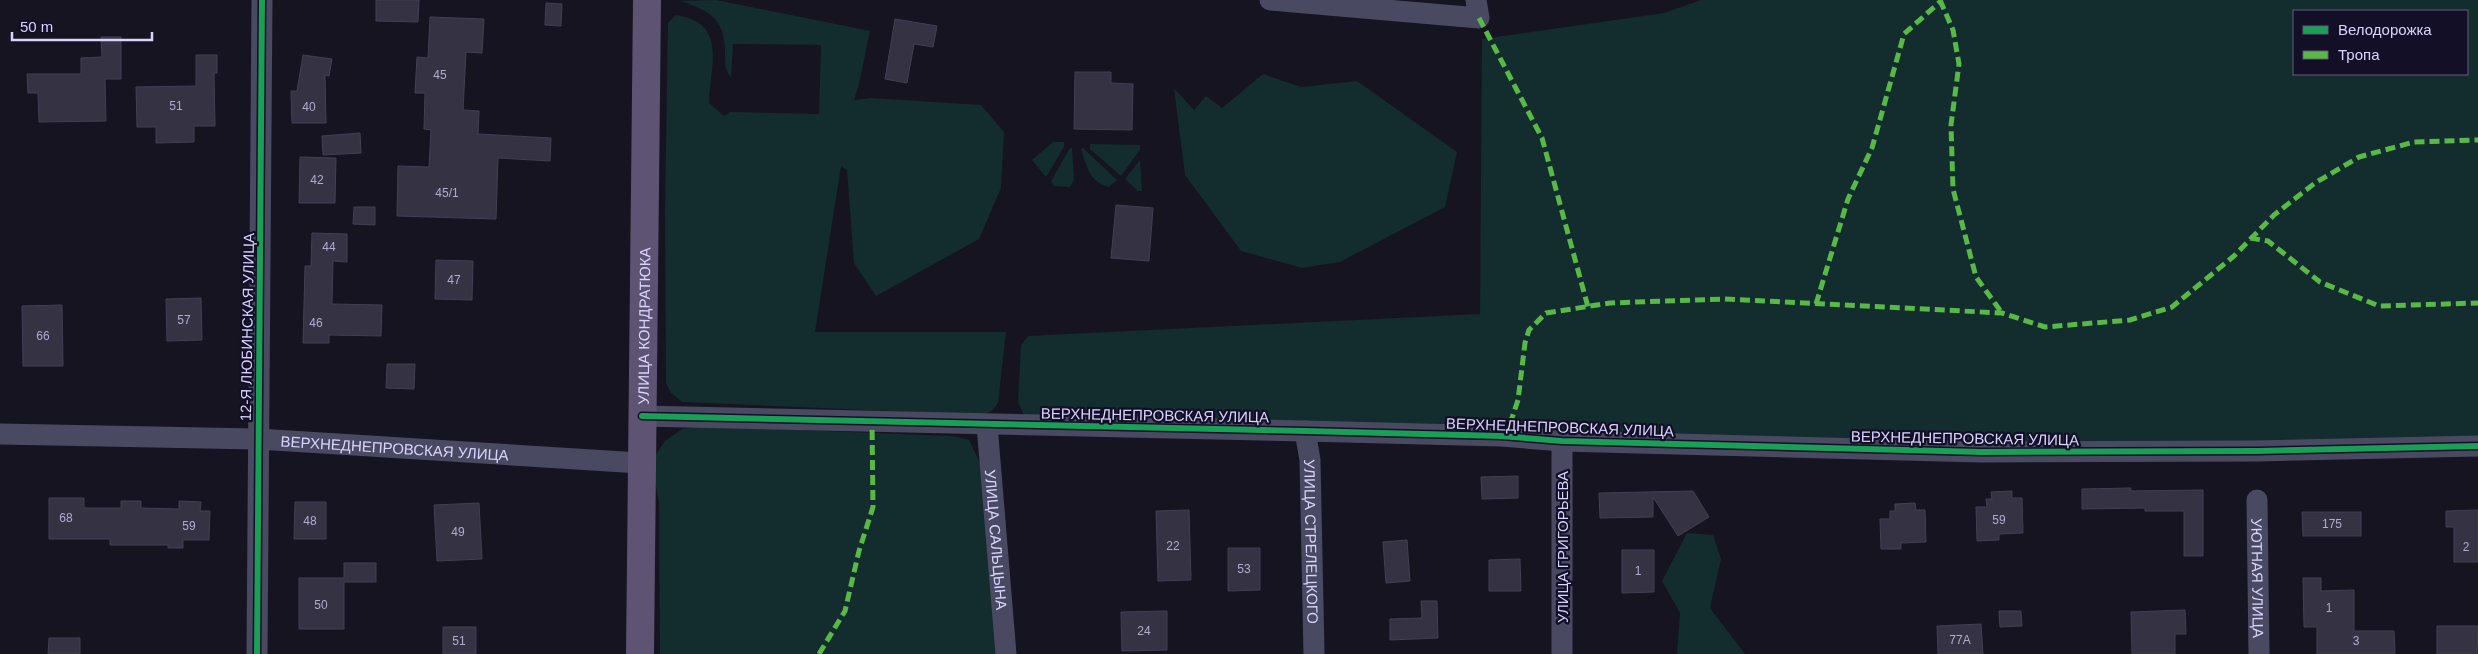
<svg xmlns="http://www.w3.org/2000/svg" width="2478" height="654" font-family="Arial,sans-serif">
  <rect width="100%" height="100%" fill="#161421"/>
  <!-- green -->
  <path fill="#132c2d" fill-rule="evenodd" d="M 716,0 L 870,31 L 859,84 L 854,100 L 871,98 L 981,105 L 1004,132 L 1001,188 L 979,239 L 876,296 L 854,263 L 847,170 L 841,166 L 815,332 L 1006,332 L 998,403 L 993,410 L 984,415 L 682,402 L 671,393 L 666,383 L 665,210 L 668,23 L 676,15 C 728,23 710,64 709,103 L 724,116 L 730,112 L 819,114 L 821,45 L 733,44 L 731,78 C 724,67 725,62 725,49 C 724,18 708,10 681,1 Z
    M 1701,0 L 2478,0 L 2478,441 L 1813,442 L 1024,415 L 1018,402 L 1021,345 L 1028,336 L 1480,314 L 1482,39 L 1664,13 ZM 2294,11 L 2467,11 L 2467,74 L 2294,74 Z
    M 1263,74 L 1301,87 L 1357,81 L 1457,152 L 1445,207 L 1340,262 L 1302,268 L 1241,251 L 1185,175 L 1174,88 L 1194,110 L 1206,96 L 1222,108 Z
    M 1053,142 L 1064,142 L 1064,147 L 1046,177 L 1032,160 Z
    M 1090,144 L 1140,145 L 1140,150 L 1121,176 L 1090,149 Z
    M 1070,148 L 1072,148 L 1074,180 L 1070,187 L 1054,186 L 1051,181 Z
    M 1083,148 L 1117,180 L 1109,187 C 1090,183 1087,167 1081,149 Z
    M 1140,160 L 1142,191 L 1138,191 L 1125,179 Z
    M 702,426 L 952,436 L 969,440 L 980,463 L 999,654 L 660,654 L 659,502 L 654,477 L 655,456 L 665,441 L 682,429 Z
    M 1687,533 L 1713,535 L 1721,559 L 1710,608 L 1745,654 L 1677,654 L 1680,613 L 1662,581 Z"/>
  <!-- building -->
  <path fill="#343243" stroke="#433f54" d="M 376,0 L 419,0 L 418,22 L 376,21 Z
    M 546,3 L 562,4 L 561,26 L 545,25 Z
    M 430,17 L 484,19 L 482,53 L 466,52 L 463,110 L 479,111 L 478,134 L 551,138 L 550,161 L 498,158 L 496,219 L 397,216 L 398,166 L 429,167 L 431,130 L 424,129 L 425,93 L 415,93 L 417,57 L 428,58 Z
    M 895,19 L 937,26 L 933,47 L 914,44 L 907,83 L 885,79 Z
    M 101,37 L 121,37 L 121,79 L 105,79 L 106,121 L 39,122 L 38,93 L 28,93 L 27,74 L 81,74 L 81,58 L 102,57 Z
    M 196,55 L 217,55 L 217,73 L 214,73 L 215,126 L 194,126 L 194,142 L 156,143 L 156,127 L 137,127 L 136,87 L 196,86 Z
    M 303,55 L 332,59 L 329,76 L 325,75 L 326,123 L 292,123 L 291,91 L 297,91 Z
    M 1075,72 L 1111,72 L 1111,83 L 1133,84 L 1132,130 L 1074,129 Z
    M 360,133 L 361,153 L 323,155 L 322,136 Z
    M 300,157 L 336,158 L 335,203 L 299,203 Z
    M 1116,205 L 1153,208 L 1149,261 L 1111,258 Z
    M 354,207 L 375,207 L 375,225 L 353,224 Z
    M 312,233 L 347,234 L 347,262 L 333,261 L 332,304 L 382,305 L 381,336 L 329,335 L 329,343 L 303,343 L 305,266 L 311,266 Z
    M 436,260 L 473,261 L 472,300 L 435,299 Z
    M 201,298 L 202,340 L 167,341 L 166,299 Z
    M 62,305 L 63,366 L 23,366 L 22,306 Z
    M 387,364 L 415,364 L 414,389 L 386,388 Z
    M 1518,476 L 1518,498 L 1482,499 L 1481,477 Z
    M 2131,488 L 2131,491 L 2203,490 L 2203,556 L 2184,556 L 2184,511 L 2145,511 L 2145,508 L 2082,509 L 2082,489 Z
    M 1693,491 L 1709,517 L 1678,536 L 1653,497 L 1653,517 L 1600,518 L 1599,493 Z
    M 2012,491 L 2012,498 L 2022,498 L 2023,533 L 1999,534 L 1999,540 L 1977,541 L 1976,507 L 1987,507 L 1986,499 L 1992,499 L 1991,492 Z
    M 49,498 L 84,498 L 84,508 L 121,508 L 121,501 L 141,501 L 141,508 L 179,509 L 179,501 L 201,502 L 200,511 L 210,511 L 209,540 L 183,540 L 183,548 L 168,548 L 168,545 L 110,545 L 110,539 L 49,539 Z
    M 295,502 L 326,502 L 326,539 L 294,539 Z
    M 479,503 L 482,559 L 437,561 L 434,505 Z
    M 1915,503 L 1916,510 L 1925,510 L 1926,542 L 1901,543 L 1901,549 L 1881,549 L 1880,519 L 1890,519 L 1890,511 L 1895,511 L 1895,504 Z
    M 1189,510 L 1191,580 L 1158,581 L 1156,511 Z
    M 2478,510 L 2478,562 L 2454,562 L 2454,527 L 2446,527 L 2446,511 Z
    M 2302,512 L 2361,512 L 2361,536 L 2303,536 Z
    M 1407,540 L 1410,581 L 1386,583 L 1383,542 Z
    M 1228,548 L 1260,548 L 1260,590 L 1228,591 Z
    M 1622,550 L 1654,550 L 1654,592 L 1622,593 Z
    M 1520,559 L 1521,591 L 1489,591 L 1489,560 Z
    M 344,563 L 376,563 L 376,582 L 344,582 L 344,629 L 299,629 L 299,578 L 344,578 Z
    M 2303,578 L 2321,578 L 2321,591 L 2354,590 L 2354,631 L 2394,631 L 2395,654 L 2317,654 L 2317,627 L 2304,627 Z
    M 1421,601 L 1437,601 L 1438,638 L 1390,640 L 1390,619 L 1422,618 Z
    M 2185,610 L 2186,634 L 2175,634 L 2175,654 L 2132,654 L 2131,612 Z
    M 1167,611 L 1167,650 L 1122,651 L 1121,612 Z
    M 1999,611 L 2021,611 L 2022,626 L 2000,627 Z
    M 1981,624 L 1983,654 L 1938,654 L 1937,626 Z
    M 2437,626 L 2478,626 L 2477,654 L 2437,654 Z
    M 443,627 L 476,627 L 476,654 L 443,654 Z
    M 49,638 L 80,638 L 80,654 L 48,654 Z"/>
  <g fill="none" stroke-linecap="round" stroke-linejoin="round">
    <!-- minor -->
    <g stroke="#4a4962" stroke-width="21">
      <path d="M 1270,0 L 1479,18 L 1476,0"/>
      <path d="M 642,416 L 1305,431 L 1501,436 L 1562,441 L 1981,452 L 2257,451 L 2478,446"/>
      <path id="s1" d="M 987,425 L 1006,654"/>
      <path id="s2" d="M 1305,431 L 1310,460 L 1314,654"/>
      <path id="s3" d="M 0,434 L 258,439 L 640,463"/>
      <path d="M 1562,441 L 1562,654"/>
      <path id="s4" d="M 2257,500 L 2259,654"/>
      <path d="M 257,654 L 262,0"/>
    </g>
    <!-- major -->
    <path stroke="#5e5373" stroke-width="28" id="s5" d="M 640,654 L 647,0"/>
    <!-- quiet -->
    <path stroke="#58b947" stroke-width="5" stroke-dasharray="10 5" stroke-linecap="butt" d="M 1940,0 L 1953,30 L 1959,64 L 1951,125 L 1953,189 L 1976,277 L 2002,313
      M 1479,18 L 1542,138 L 1588,307
      M 2250,238 L 2268,241 L 2320,282 L 2379,306 L 2478,303
      M 1816,304 L 1848,199 L 1872,148 L 1904,34 L 1942,0
      M 1501,436 L 1512,418 L 1518,400 L 1525,343 L 1529,330 L 1546,313 L 1610,303 L 1724,299 L 2002,313 L 2045,327 L 2130,320 L 2172,307 L 2234,256 L 2274,215 L 2315,183 L 2359,157 L 2414,142 L 2478,140
      M 819,654 L 845,611 L 859,551 L 873,507 L 872,420"/>
    <defs>
      <path id="cycleway" d="M 642,416 L 1305,431 L 1501,436 L 1562,441 L 1981,452 L 2257,451 L 2478,446
        M 257,654 L 262,0"/>
    </defs>
    <!-- cycleway casing -->
    <use href="#cycleway" stroke="#130f26" stroke-width="9"/>
    <!-- cycleway -->
    <use href="#cycleway" stroke="#1a9f57" stroke-width="6"/>
  </g>
  <g text-anchor="middle" dominant-baseline="central" stroke-width="4.5" stroke-linejoin="round" paint-order="stroke">
    <!-- number labels -->
    <g font-size="12" fill="#b0acd0">
      <text x="440" y="75">45</text>
      <text x="176" y="106">51</text>
      <text x="309" y="107">40</text>
      <text x="317" y="180">42</text>
      <text x="447" y="193">45/1</text>
      <text x="329" y="247">44</text>
      <text x="454" y="280">47</text>
      <text x="184" y="320">57</text>
      <text x="316" y="323">46</text>
      <text x="43" y="336">66</text>
      <text x="66" y="518">68</text>
      <text x="1999" y="520">59</text>
      <text x="310" y="521">48</text>
      <text x="2332" y="524">175</text>
      <text x="189" y="526">59</text>
      <text x="458" y="532">49</text>
      <text x="1173" y="546">22</text>
      <text x="2466" y="547">2</text>
      <text x="1244" y="569">53</text>
      <text x="1638" y="571">1</text>
      <text x="321" y="605">50</text>
      <text x="2329" y="608">1</text>
      <text x="1144" y="631">24</text>
      <text x="1960" y="640">77А</text>
      <text x="459" y="641">51</text>
      <text x="2356" y="641">3</text>
    </g>
    <!-- street labels -->
    <g font-size="15" fill="#d9d4ff" stroke="#130f26">
      <text transform="translate(247 327) rotate(-89)">12-Я ЛЮБИНСКАЯ УЛИЦА</text>
      <text stroke="none"><textPath href="#s5" startOffset="328">УЛИЦА КОНДРАТЮКА</textPath></text>
      <text transform="translate(1155 415) rotate(1)">ВЕРХНЕДНЕПРОВСКАЯ УЛИЦА</text>
      <text transform="translate(1560 427) rotate(2)">ВЕРХНЕДНЕПРОВСКАЯ УЛИЦА</text>
      <text transform="translate(1965 438) rotate(1)">ВЕРХНЕДНЕПРОВСКАЯ УЛИЦА</text>
      <text stroke="none"><textPath href="#s3" startOffset="395">ВЕРХНЕДНЕПРОВСКАЯ УЛИЦА</textPath></text>
      <text stroke="none"><textPath href="#s1" startOffset="115">УЛИЦА САЛЬЦЫНА</textPath></text>
      <text stroke="none"><textPath href="#s2" startOffset="111">УЛИЦА СТРЕЛЕЦКОГО</textPath></text>
      <text transform="translate(1562 547) rotate(-90)">УЛИЦА ГРИГОРЬЕВА</text>
      <text stroke="none"><textPath href="#s4" startOffset="78">УЮТНАЯ УЛИЦА</textPath></text>
    </g>
  </g>
  <!-- legend -->
  <rect x="2293" y="10" width="175" height="65" fill="#130f26" stroke="#625e7d"/>
  <rect x="2303" y="26" width="25" height="8" fill="#1a9f57" stroke="#625e7d"/>
  <text x="2338" y="35" font-size="15" fill="#d9d4ff">Велодорожка</text>
  <rect x="2303" y="51" width="25" height="8" fill="#58b947" stroke="#625e7d"/>
  <text x="2338" y="60" font-size="15" fill="#d9d4ff">Тропа</text>
  <!-- scale -->
  <path d="M12 32v8h140v-8" fill="none" stroke="#d9d4ff" stroke-width="2.5"/>
  <text x="20" y="32" font-size="15" fill="#d9d4ff" stroke="#130f26" stroke-width="4" paint-order="stroke">50 m</text>
</svg>
